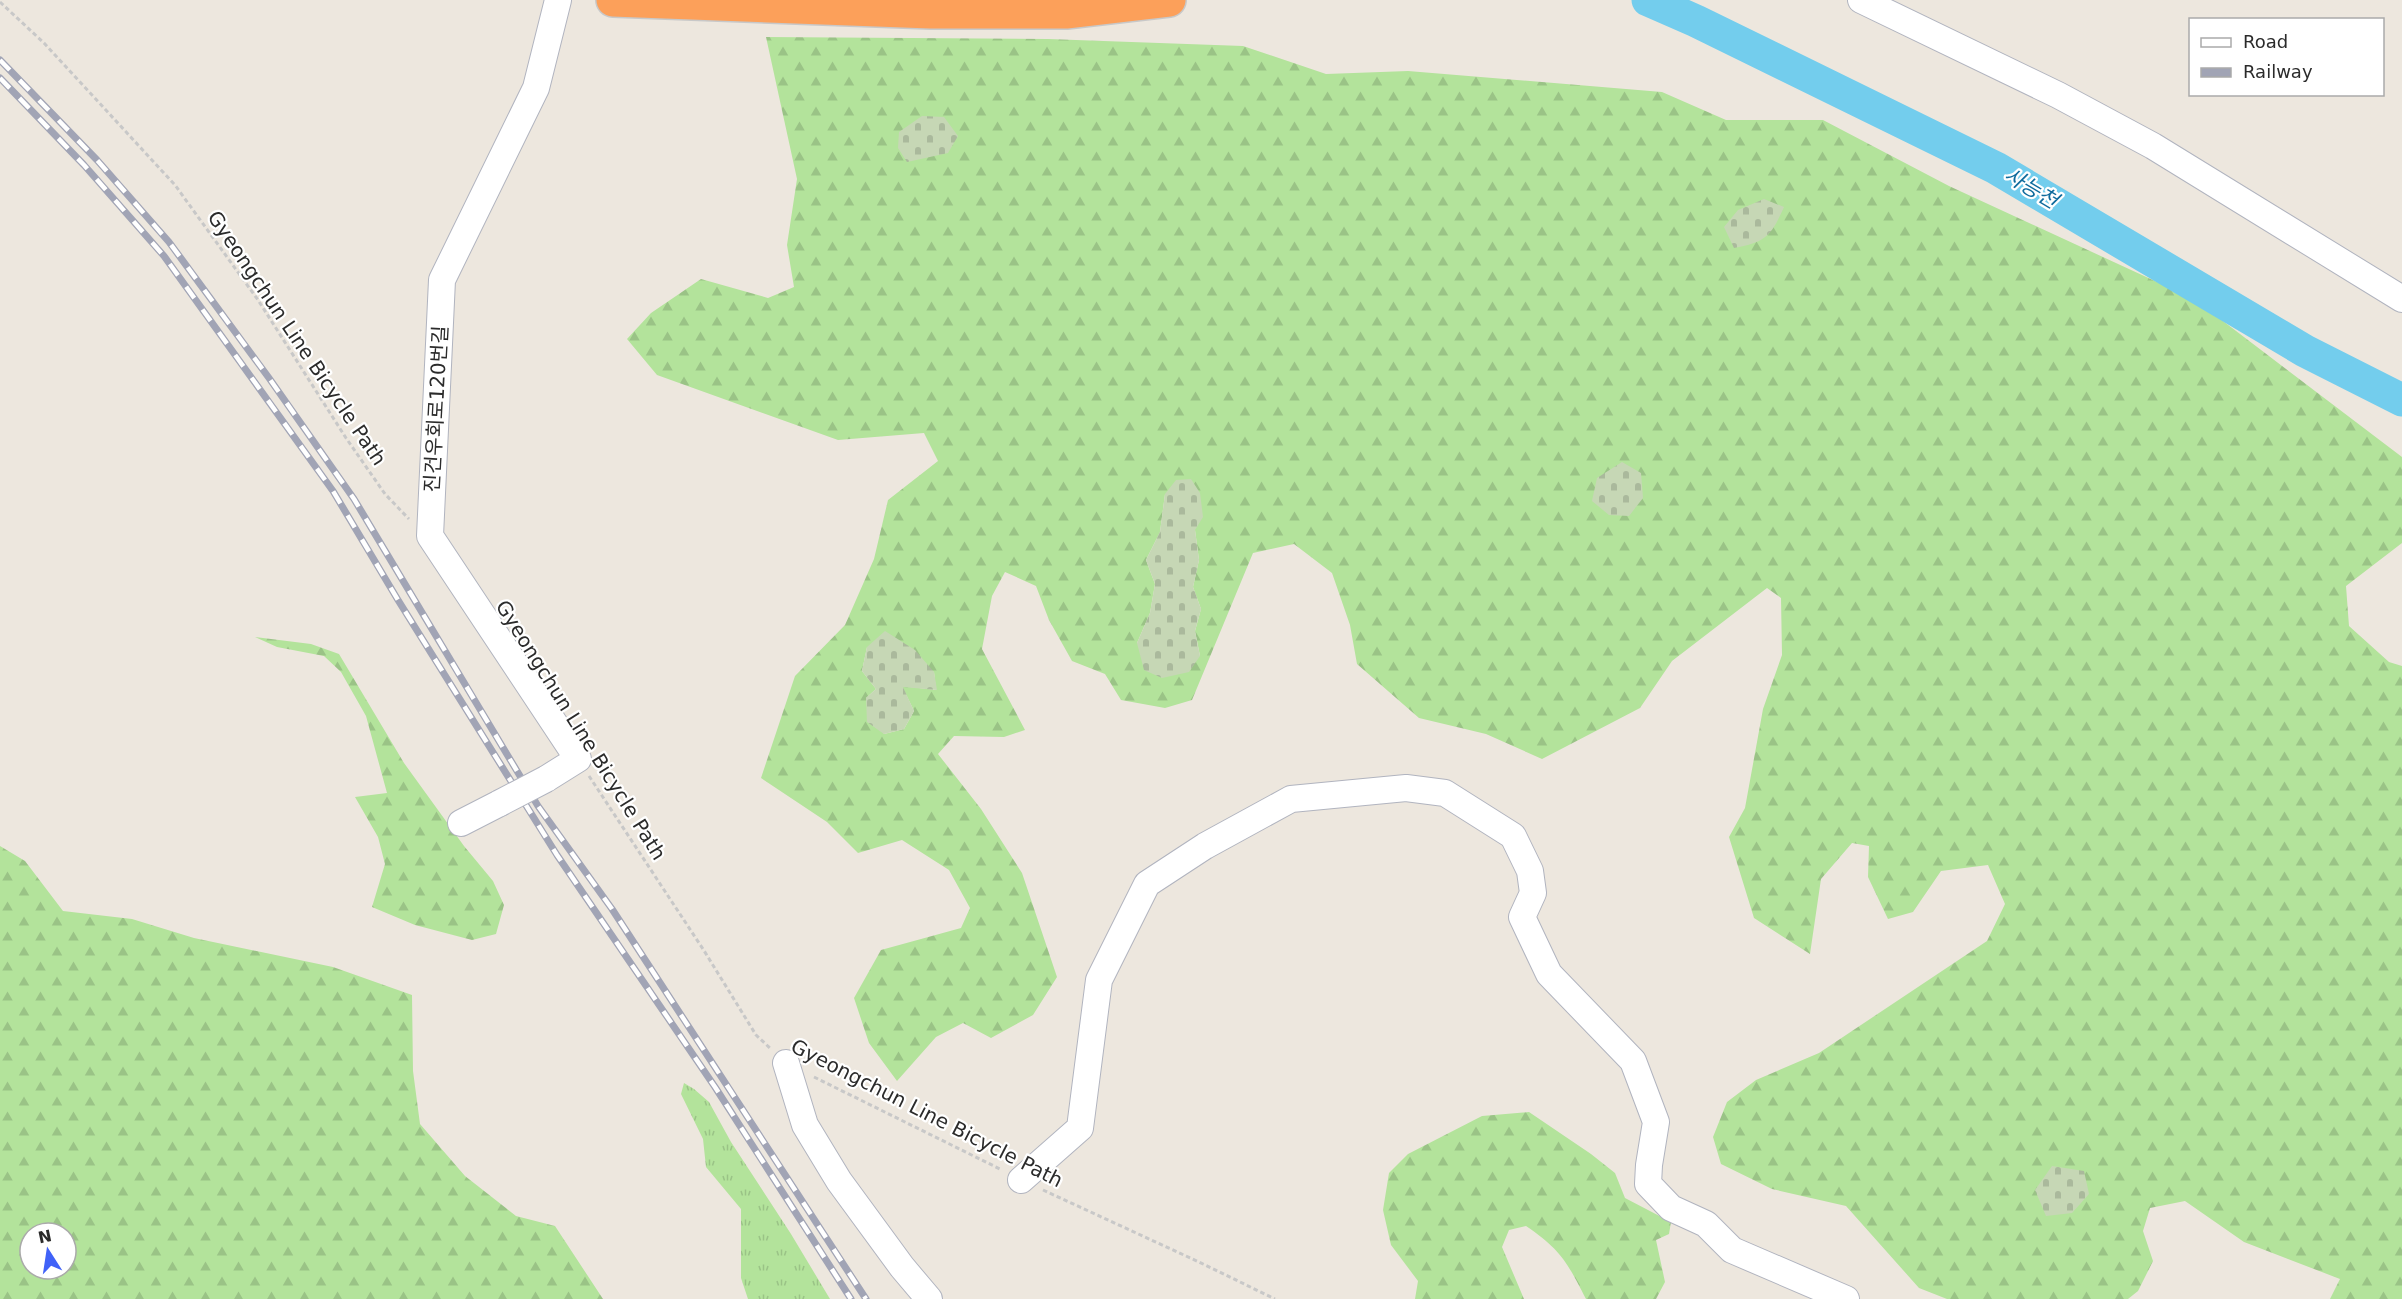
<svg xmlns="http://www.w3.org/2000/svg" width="2402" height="1299" font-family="'DejaVu Sans','Noto Sans KR',sans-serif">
  <defs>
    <pattern id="grass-tufts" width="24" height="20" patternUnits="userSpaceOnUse" patternTransform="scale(1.5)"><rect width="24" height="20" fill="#b3e39b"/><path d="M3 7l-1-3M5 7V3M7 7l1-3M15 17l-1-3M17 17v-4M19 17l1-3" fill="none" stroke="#9ac386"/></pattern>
    <pattern id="forest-firs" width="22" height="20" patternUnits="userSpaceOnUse" patternTransform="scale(1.5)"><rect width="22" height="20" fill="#b3e39b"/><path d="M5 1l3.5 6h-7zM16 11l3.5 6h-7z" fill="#9ac386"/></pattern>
    <pattern id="cemetery-stones" width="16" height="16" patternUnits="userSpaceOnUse" patternTransform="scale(1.5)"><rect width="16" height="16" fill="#c6d7b5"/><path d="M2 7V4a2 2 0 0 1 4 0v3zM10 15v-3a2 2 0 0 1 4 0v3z" fill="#aab99c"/></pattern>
  </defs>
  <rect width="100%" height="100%" fill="#ede7de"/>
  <!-- grass -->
  <path fill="url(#grass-tufts)" d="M 684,1083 L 694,1089 L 709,1102 L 731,1142 L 791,1234 L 830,1299 L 748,1299 L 741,1278 L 741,1209 L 706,1167 L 703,1139 L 681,1094 Z"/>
  <!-- forest -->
  <path fill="url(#forest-firs)" fill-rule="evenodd" d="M 766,37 L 1048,39 L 1243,46 L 1326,74 L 1408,71 L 1662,92 L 1726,120 L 1823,120 L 1949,186 L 2194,299 L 2402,457 L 2402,543 L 2346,586 L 2349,626 L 2389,662 L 2402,666 L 2402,1299 L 2330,1299 L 2340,1279 L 2244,1242 L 2185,1201 L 2150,1208 L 2143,1231 L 2153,1261 L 2138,1291 L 2128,1299 L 1947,1299 L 1919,1288 L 1846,1206 L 1772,1189 L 1721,1164 L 1713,1137 L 1727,1102 L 1756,1080 L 1819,1053 L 1987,941 L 2005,904 L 1988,865 L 1941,871 L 1913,912 L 1888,919 L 1868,877 L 1869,846 L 1852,843 L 1821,879 L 1810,954 L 1754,918 L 1729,837 L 1745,808 L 1763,709 L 1782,655 L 1781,598 L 1767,588 L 1672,661 L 1640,708 L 1542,759 L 1486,734 L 1419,718 L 1357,664 L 1350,625 L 1332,573 L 1294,544 L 1253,553 L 1192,700 L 1165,708 L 1121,700 L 1105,674 L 1072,661 L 1049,620 L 1036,586 L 1005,572 L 992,596 L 982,649 L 1025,730 L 1004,737 L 954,736 L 938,754 L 981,809 L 1022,873 L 1057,977 L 1033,1015 L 991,1038 L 963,1023 L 936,1037 L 897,1081 L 869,1043 L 854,998 L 881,950 L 961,928 L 970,908 L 949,870 L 902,840 L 858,853 L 827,822 L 761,778 L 795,676 L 845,625 L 874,559 L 888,500 L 938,461 L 924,433 L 838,440 L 657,375 L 627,339 L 651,313 L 701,279 L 768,298 L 794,287 L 787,245 L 797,179 ZM 1165,494 L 1195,530 L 1199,560 L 1193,587 L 1201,609 L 1195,631 L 1200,656 L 1137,643 L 1150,613 L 1155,584 L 1146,560 L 1160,532 ZM 867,647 L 934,672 L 936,690 L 902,686 L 914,711 L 904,729 L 884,734 L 866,698 L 876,689 L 862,671 Z
    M 255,637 L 311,644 L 339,654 L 404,763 L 464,846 L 493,881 L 504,905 L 496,934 L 472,940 L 415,925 L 372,907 L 385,864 L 378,837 L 355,797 L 387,793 L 366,716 L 341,672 L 324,656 L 277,647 Z
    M 0,846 L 25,861 L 63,911 L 132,919 L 194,938 L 333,967 L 412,995 L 413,1071 L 420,1124 L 465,1176 L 516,1216 L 555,1226 L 603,1299 L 0,1299 ZM 30,1233 L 66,1233 L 66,1269 L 30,1269 Z
    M 1529,1112 L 1591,1154 L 1615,1173 L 1625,1198 L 1671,1222 L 1669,1234 L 1656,1240 L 1665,1282 L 1656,1299 L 1586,1299 C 1567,1262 1561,1250 1526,1226 L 1509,1230 L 1502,1247 L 1524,1299 L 1415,1299 L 1418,1281 L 1391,1245 L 1383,1210 L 1389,1173 L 1408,1154 L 1482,1116 Z"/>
  <!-- cemetery -->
  <path fill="url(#cemetery-stones)" d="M 922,116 L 944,117 L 958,136 L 948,153 L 907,162 L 898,148 L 899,132 Z
    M 1764,199 L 1784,207 C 1771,236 1766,242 1734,248 L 1724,227 L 1738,210 Z
    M 1622,462 L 1641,473 L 1643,498 L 1629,516 L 1609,515 L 1592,501 L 1597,478 Z
    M 1191,479 L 1200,493 L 1203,517 L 1195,530 L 1199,560 L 1193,587 L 1201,609 L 1195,631 L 1200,656 L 1189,672 L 1162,678 L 1144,670 L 1137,643 L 1150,613 L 1155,584 L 1146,560 L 1160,532 L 1165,494 L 1176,480 Z
    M 885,631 L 915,650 L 934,672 L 937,690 L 903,687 L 914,711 L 904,729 L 884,734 L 867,722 L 866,698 L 876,689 L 862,671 L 867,647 Z
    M 2052,1166 L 2084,1171 L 2089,1194 L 2072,1213 L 2046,1216 L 2035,1190 Z"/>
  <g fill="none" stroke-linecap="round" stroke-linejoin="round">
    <!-- river -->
    <path stroke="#73cded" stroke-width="33" d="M 1648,0 L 1696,21 L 1996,168 L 2305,351 L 2402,400"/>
    <defs>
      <path id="minor" d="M 1861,0 L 2058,95 L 2153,146 L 2402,299
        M 546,779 L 578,759 L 430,536 L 442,280 L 536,88 L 558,0
        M 461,823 L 500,803
        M 786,1063 L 805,1125 L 839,1181 L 902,1267 L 929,1299
        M 1021,1180 L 1080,1128 L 1099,980 L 1147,884 L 1205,846 L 1291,799 L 1406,788 L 1445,793 L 1513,836 L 1530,871 L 1533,893 L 1522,917 L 1549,974 L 1633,1061 L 1656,1122 L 1649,1165 L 1648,1184 L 1671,1208 L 1706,1224 L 1732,1250 L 1846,1299"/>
      <path id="highway" d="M 613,0 L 931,12 L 1066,12 L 1169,0"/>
    </defs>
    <!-- minor casing -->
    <use href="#minor" stroke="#b1b4bf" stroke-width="28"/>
    <!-- highway casing -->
    <use href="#highway" stroke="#c8c8c8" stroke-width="36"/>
    <!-- path -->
    <path stroke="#c8c8c8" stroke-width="3" stroke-dasharray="4.5 3" stroke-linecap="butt" d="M 0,2 L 44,43 L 175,185 L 258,300 L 346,438 L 385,494 L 409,519
      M 589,776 L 703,949 L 756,1035 L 771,1049
      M 814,1077 L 1002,1170
      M 1043,1190 L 1199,1262 L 1275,1299"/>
    <!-- minor -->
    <use href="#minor" stroke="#fff" stroke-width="26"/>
    <!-- highway -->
    <use href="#highway" stroke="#fca05a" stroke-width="33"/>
    <defs>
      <path id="rail" d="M 0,60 L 97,160 L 169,242 L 269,378 L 354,499 L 538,806 L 612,909 L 866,1299
        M 0,78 L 84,165 L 164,256 L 333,491 L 398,600 L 557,855 L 715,1087 L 851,1299"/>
    </defs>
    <!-- rail casing -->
    <use href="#rail" stroke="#a1a4b5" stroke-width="7"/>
    <!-- rail -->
    <use href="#rail" stroke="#fff" stroke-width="4.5" stroke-dasharray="14" stroke-linecap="butt"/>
    <defs>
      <path id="minor-bridge" d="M 500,803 L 546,779"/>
    </defs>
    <!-- minor-bridge casing -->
    <use href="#minor-bridge" stroke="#b1b4bf" stroke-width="28" stroke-linecap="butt"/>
    <!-- minor-bridge -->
    <use href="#minor-bridge" stroke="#fff" stroke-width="26"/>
  </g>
  <g text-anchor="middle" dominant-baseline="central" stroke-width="4.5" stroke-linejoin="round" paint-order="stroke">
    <!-- street labels -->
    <g font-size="20" fill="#2b2b2b" stroke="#fff">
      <text transform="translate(297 338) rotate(56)">Gyeongchun Line Bicycle Path</text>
      <text transform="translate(436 409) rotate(-87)">진건우회로120번길</text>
      <text transform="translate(581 730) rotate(58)">Gyeongchun Line Bicycle Path</text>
      <text transform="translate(927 1113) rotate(27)">Gyeongchun Line Bicycle Path</text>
    </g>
    <!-- water labels -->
    <g font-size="21" font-style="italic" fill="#0f6b9c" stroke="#fff">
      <text transform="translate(2031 188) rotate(31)">사능천</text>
    </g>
  </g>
  <!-- legend -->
  <rect x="2189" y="18" width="195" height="78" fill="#ffffff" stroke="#aaaaaa" stroke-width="1.5"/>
  <rect x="2201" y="38" width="30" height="9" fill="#ffffff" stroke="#aaaaaa" stroke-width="1.5"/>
  <text x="2243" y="48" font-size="18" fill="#2b2b2b">Road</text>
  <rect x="2201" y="68" width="30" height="9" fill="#a1a4b5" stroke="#aaaaaa" stroke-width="1.5"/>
  <text x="2243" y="78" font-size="18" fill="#2b2b2b">Railway</text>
  <!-- north arrow -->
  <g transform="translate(48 1251) rotate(348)"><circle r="28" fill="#ffffff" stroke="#aaaaaa" stroke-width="1.5"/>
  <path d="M0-4.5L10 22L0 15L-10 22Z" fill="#4062f8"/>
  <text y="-9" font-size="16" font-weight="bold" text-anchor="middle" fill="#2b2b2b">N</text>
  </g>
</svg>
